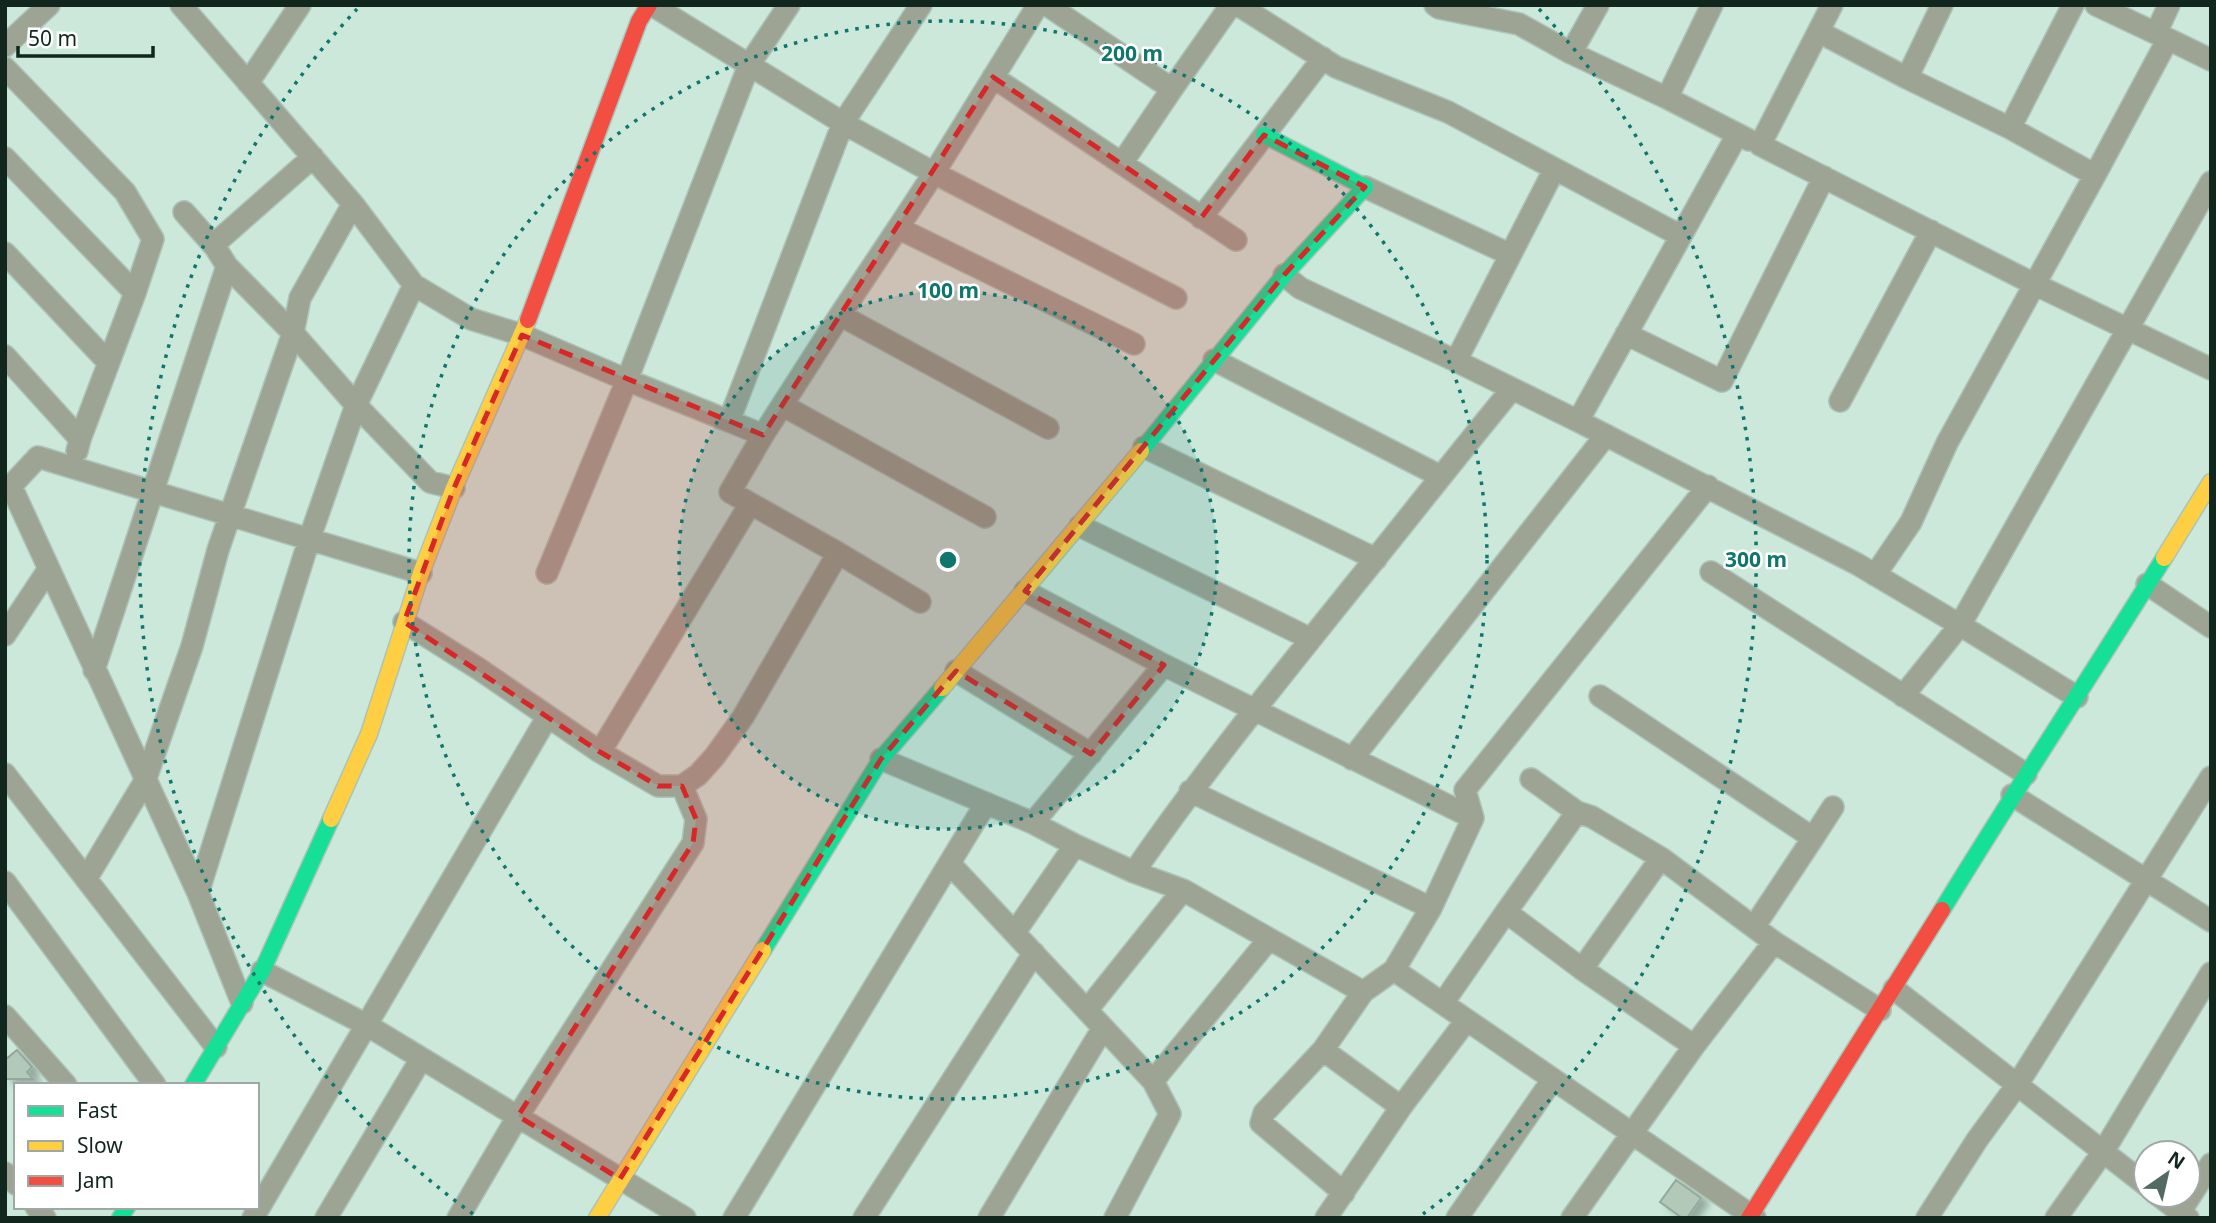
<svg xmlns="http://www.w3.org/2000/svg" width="2216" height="1223" font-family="'Noto Sans',sans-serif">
  <defs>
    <filter id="shadow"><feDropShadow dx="8" dy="4.5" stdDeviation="3.5" flood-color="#0004"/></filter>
  </defs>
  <rect width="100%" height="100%" fill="#cbe8da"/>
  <!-- building -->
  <path fill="#b2c8b8" stroke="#94a89b" stroke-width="2" filter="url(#shadow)" d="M 17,1050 L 32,1067 L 27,1072 L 33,1079 L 5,1079 L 5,1060 Z
    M 1676,1180 L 1701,1198 L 1687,1218 L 1682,1218 L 1660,1202 Z"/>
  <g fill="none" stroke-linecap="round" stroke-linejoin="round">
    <defs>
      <path id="street" d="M 181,5 L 353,204 L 414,285 L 471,319 L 522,335 L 627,380 L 749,65 L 789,5
        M 652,5 L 843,123 L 934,173 L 898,228 L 1134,344
        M 1038,5 L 934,173 L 1176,298
        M 1047,5 L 1172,89 L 1231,5
        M 1238,5 L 1336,67 L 1448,112 L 1681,236 L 1737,135
        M 1435,5 L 1439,8 L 1519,24 L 1571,53 L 1667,98 L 1749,140
        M 1832,5 L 1760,145 L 2034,284 L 2211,369
        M 2096,5 L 2168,39
        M 1819,32 L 1907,78 L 1942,5
        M 2156,33 L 2169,5
        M 5,46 L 49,5
        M 1571,53 L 1598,5
        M 5,68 L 125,192 L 153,239 L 135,293
        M 993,77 L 1236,240
        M 1907,78 L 2010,128 L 2095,175 L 2168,39 L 2211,60
        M 248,83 L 300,5
        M 1667,98 L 1712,5
        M 2010,128 L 2073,5
        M 5,158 L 135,293 L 80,439
        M 1122,163 L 1172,89
        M 1554,170 L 1456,361 L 1578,421
        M 1365,187 L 1509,254
        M 353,204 L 300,298 L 293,333 L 356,405 L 430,482 L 454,488
        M 1201,218 L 1323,58
        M 898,228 L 840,315 L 1048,428
        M 1681,236 L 1578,421 L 1857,564 L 1960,625 L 1903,696
        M 215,247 L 220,239 L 313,157
        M 5,253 L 108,362
        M 1284,275 L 1300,288 L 1456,361
        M 1626,334 L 1722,381 L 1824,177
        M 5,356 L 80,439 L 77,451
        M 1214,360 L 1440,476
        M 1840,401 L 1931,231
        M 782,405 L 985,517
        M 729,421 L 763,435 L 840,315
        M 1144,447 L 1376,559
        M 1080,526 L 1311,639
        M 838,553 L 920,602
        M 1711,572 L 2026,774
        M 547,573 L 627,380 L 729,421 L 843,123 L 921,5
        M 1875,575 L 1911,522 L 1947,443 L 2095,175
        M 2147,584 L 2211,627
        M 1025,591 L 1164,665 L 1473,818
        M 404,622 L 479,669 L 600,752 L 658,786 L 682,786 L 698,775 L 715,756 L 743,717 L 838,553 L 730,492 L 763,435
        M 5,635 L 48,570
        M 94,670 L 227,266
        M 956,671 L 1091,754
        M 1600,696 L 1813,838 L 1754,927
        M 2077,697 L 1960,625 L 2211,182
        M 600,752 L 750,504
        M 881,759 L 1033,823 L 1075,845 L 1134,872 L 1183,890 L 1363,992 L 1394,970 L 1431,908 L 1473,818 L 1465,790 L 1708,486
        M 1352,759 L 1606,435
        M 5,774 L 216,1047
        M 1531,779 L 1577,812
        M 1190,791 L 1431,908
        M 2012,795 L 2211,921
        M 1033,823 L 1164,665
        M 1813,838 L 1833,807
        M 950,864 L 1153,1081 L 1170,1114 L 1115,1218
        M 1134,872 C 1203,772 1279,679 1355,584 C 1408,519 1459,453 1512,389
        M 86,879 L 145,781 L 192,646 L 218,550 L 293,333 L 227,266 L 215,247 L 184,212
        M 5,882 L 155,1085
        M 198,893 L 309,540 L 356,405 L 414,285
        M 1506,912 L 1577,812 L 1592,817 L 1661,858
        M 1015,932 L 1075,845
        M 1582,969 L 1694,1046
        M 1394,970 L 1755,1218
        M 262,971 L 365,1024 L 685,1218
        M 1894,989 L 2146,1185
        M 242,1003 L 198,893 L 11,486 L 38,457 L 421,573
        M 1443,1003 L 1506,912 L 1582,969 L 1661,858 L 1774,942
        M 1087,1010 L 1183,890
        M 5,1016 L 66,1085
        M 1323,1050 L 1401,1107
        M 1153,1081 L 1269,939
        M 5,1173 L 16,1184
        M 1344,1193 L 1261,1123 L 1264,1113 L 1323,1050 L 1363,992
        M 2158,1195 L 2188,1218
        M 36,1207 L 45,1218
        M 2180,1212 L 2211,1164
        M 253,1218 L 548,716
        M 326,1218 L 421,1059
        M 458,1218 L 518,1116 L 693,843 L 696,819 L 682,786
        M 734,1218 L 986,803
        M 864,1218 L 1034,953
        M 989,1218 L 1103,1028
        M 1326,1218 L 1401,1107 L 1466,1021
        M 1457,1218 L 1553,1079
        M 1572,1218 L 1694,1046 L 1774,942 L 1880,1010
        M 1927,1218 L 1977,1140 L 2017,1085 L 2211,777
        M 2056,1218 L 2103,1152 L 2211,973"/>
      <path id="fast" d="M 1141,451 L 1284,275 L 1365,187 L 1264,135
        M 1942,910 C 2014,792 2091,676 2164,558
        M 763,950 L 881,759 L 942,688
        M 193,1085 L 262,971 L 331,819
        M 120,1218 L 127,1207"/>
      <path id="slow" d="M 2164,558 L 2211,482
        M 942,688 L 1141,451
        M 331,819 L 369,734 L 421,573 L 454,488 L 528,320
        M 597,1218 L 763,950"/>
      <path id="jam" d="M 528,320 L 639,21 L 649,5
        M 1749,1218 L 1942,910"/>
    </defs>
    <!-- street casing -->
    <use href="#street" stroke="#acc3b8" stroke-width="24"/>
    <!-- fast casing -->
    <use href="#fast" stroke="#acc3b8" stroke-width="19"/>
    <!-- slow casing -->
    <use href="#slow" stroke="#acc3b8" stroke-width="19"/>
    <!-- jam casing -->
    <use href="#jam" stroke="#acc3b8" stroke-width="19"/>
    <!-- street -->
    <use href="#street" stroke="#9da494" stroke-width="21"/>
    <!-- fast -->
    <use href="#fast" stroke="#16e098" stroke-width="16"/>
    <!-- slow -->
    <use href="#slow" stroke="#ffcf43" stroke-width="16"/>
    <!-- jam -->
    <use href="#jam" stroke="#f24e42" stroke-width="16"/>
  </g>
  <!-- marked area -->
  <path fill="#d62828" fill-opacity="0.2" stroke="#d62828" stroke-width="5" stroke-dasharray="14 9" stroke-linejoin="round" d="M 993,77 L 1201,218 L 1264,135 L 1365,187 L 1284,275 L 1025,591 L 1164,665 L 1091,754 L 956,671 L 881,759 L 620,1179 L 518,1116 L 693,843 L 696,819 L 682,786 L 658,786 L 600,752 L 404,622 L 454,488 L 522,335 L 763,435 Z"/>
  <!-- distance rings -->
  <circle cx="948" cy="560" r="269" fill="#0f766e" fill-opacity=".12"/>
  <g fill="none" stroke="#0f766e" stroke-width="3.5" stroke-dasharray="3.5 7">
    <circle cx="948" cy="560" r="269"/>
    <circle cx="948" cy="560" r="539"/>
    <path d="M473 1214A808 808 0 0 1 357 9M1539 9A808 808 0 0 1 1423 1214"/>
  </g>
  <circle cx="948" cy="560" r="10" fill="#0f766e" stroke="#fff" stroke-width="3.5"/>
  <g font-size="21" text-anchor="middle" font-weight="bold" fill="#0f766e" stroke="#fff" stroke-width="5" stroke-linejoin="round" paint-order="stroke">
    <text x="1132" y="61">200 m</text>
    <text x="948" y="298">100 m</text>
    <text x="1756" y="567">300 m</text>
  </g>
  <!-- border -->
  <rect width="2216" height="1223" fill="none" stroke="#11261d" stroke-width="14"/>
  <!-- legend -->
  <rect x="14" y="1083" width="245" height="126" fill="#ffffff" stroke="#a0a8a5" stroke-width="2"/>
  <rect x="28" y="1106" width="35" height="10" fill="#16e098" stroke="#a0a8a5" stroke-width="2"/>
  <text x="77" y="1118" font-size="21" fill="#11261d">Fast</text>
  <rect x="28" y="1141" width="35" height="10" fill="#ffcf43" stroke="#a0a8a5" stroke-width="2"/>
  <text x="77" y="1153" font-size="21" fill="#11261d">Slow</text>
  <rect x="28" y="1176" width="35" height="10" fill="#f24e42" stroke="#a0a8a5" stroke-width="2"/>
  <text x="77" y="1188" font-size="21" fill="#11261d">Jam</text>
  <!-- north arrow -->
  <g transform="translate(2167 1174) rotate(34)"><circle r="33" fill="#ffffff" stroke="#a0a8a5" stroke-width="2"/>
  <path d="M0-5L12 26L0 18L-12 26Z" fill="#526a5f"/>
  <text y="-10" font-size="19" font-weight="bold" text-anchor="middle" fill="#11261d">N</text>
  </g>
  <!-- scale -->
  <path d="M18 46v10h135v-10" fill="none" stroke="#11261d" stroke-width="3.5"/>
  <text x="28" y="46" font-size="21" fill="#11261d" stroke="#ffffff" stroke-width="5" paint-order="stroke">50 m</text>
</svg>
